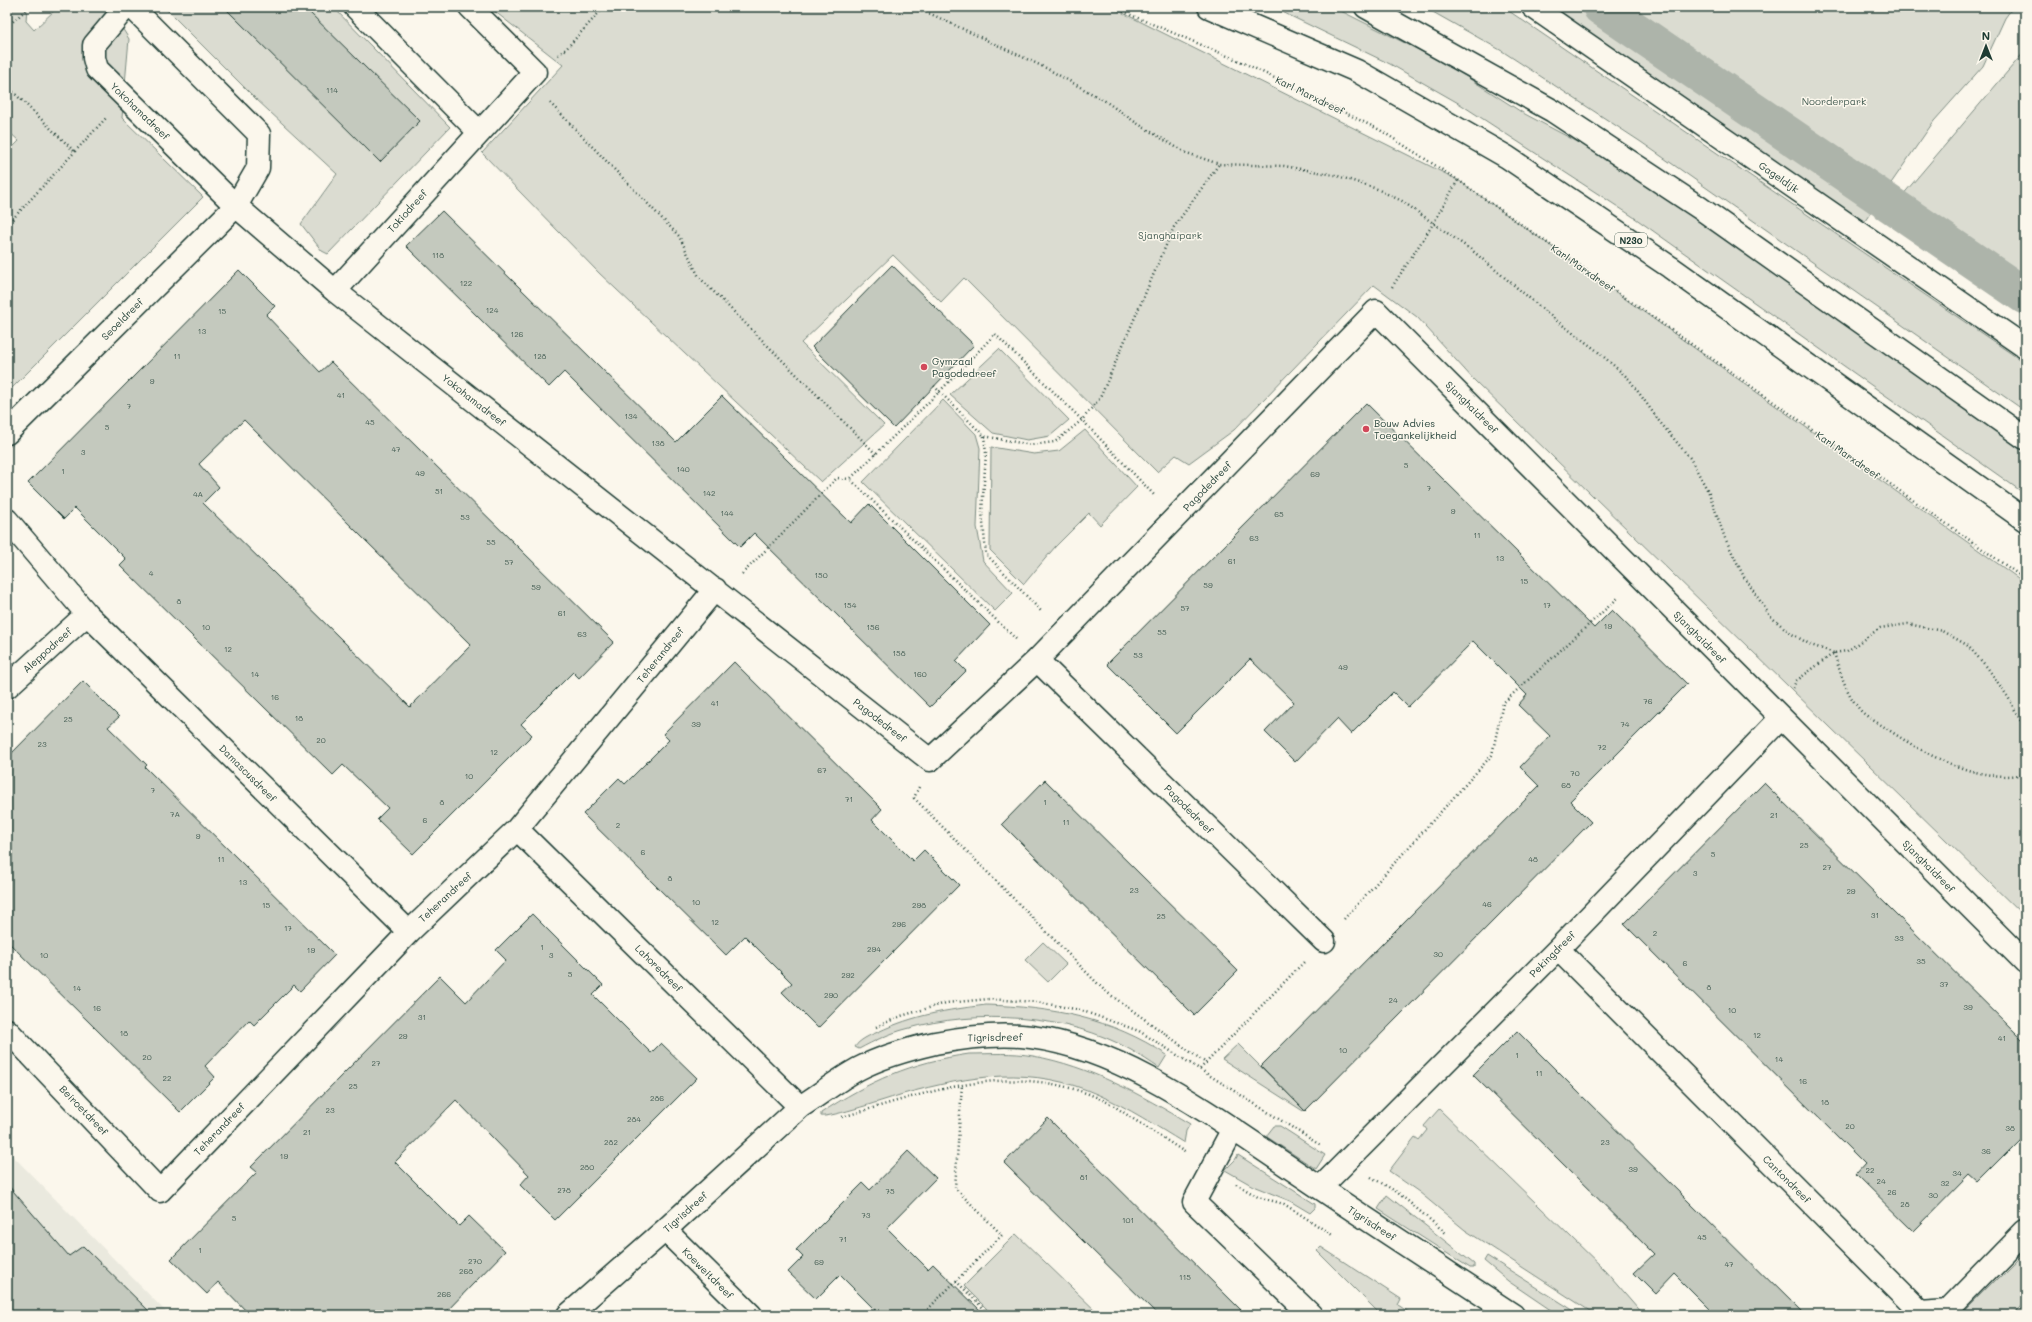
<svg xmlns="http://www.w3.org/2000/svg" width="2032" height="1322" font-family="Mali,sans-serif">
  <rect width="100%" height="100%" fill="#fbf7ec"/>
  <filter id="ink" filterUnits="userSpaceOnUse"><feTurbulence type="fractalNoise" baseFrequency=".025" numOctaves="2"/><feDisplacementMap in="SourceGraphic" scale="8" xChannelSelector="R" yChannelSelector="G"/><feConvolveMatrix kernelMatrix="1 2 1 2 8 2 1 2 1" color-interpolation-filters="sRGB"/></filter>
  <g filter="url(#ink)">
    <!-- built -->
    <path fill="#eae9de" d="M 7,1150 L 169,1315 L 7,1315 Z"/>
    <!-- green -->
    <path fill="#dbdcd1" stroke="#7d8c82" d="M 7,7 L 27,7 L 26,21 L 34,30 L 58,7 L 109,7 L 129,39 L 122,118 L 203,197 L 7,393 L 7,153 L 19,141 L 7,130 Z
      M 164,7 L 333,7 L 450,127 L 328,254 L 322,251 L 301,224 L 337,174 L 256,99 Z
      M 489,7 L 1111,7 L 1458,180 L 2025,583 L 2025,917 L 1474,380 L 1417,317 L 1374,285 L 1234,430 L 1189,463 L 1176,455 L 1157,472 L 964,278 L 941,302 L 893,255 L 801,343 L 884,425 L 821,482 L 599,273 L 482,153 L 563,65 Z
      M 1272,7 L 1333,7 L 1445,63 L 1523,113 L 1655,183 L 2025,446 L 2025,494 L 1632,216 L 1460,104 L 1390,64 Z
      M 1424,7 L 1503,7 L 2025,363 L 2025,411 L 1641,142 L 1502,51 Z
      M 1533,7 L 2013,7 L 2005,18 L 1983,66 L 1934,121 L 1858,231 Z
      M 2025,51 L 2025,308 L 1893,219 L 1901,197 Z
      M 999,349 L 1069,420 L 1050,436 L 1027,440 L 993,433 L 950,395 Z
      M 943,400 L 976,434 L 980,448 L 977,527 L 983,561 L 1013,593 L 995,611 L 863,482 Z
      M 1085,430 L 1137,487 L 1100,525 L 1089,513 L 1055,547 L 1024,584 L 990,550 L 991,447 L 1034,454 L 1059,451 Z
      M 1043,942 L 1066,964 L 1048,982 L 1025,960 Z
      M 986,1005 C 1052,1007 1111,1018 1167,1055 L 1159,1068 C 1150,1062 1141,1056 1131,1050 C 1068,1014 976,1009 906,1029 C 890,1033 874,1041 859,1049 L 855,1047 C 859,1040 870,1035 878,1032 C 914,1015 946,1010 986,1005 Z
      M 1238,1044 L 1304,1110 L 1303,1111 L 1222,1059 Z
      M 969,1054 C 990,1054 1013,1052 1033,1056 C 1090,1066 1141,1095 1190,1124 L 1186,1131 L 1184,1143 C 1156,1126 1129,1108 1099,1095 C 1032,1065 972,1075 903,1094 C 890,1098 830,1118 821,1116 L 821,1113 C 869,1081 912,1062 969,1054 Z
      M 1439,1109 L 1605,1270 L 1644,1315 L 1596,1315 L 1465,1230 L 1419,1192 L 1389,1171 L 1415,1137 L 1419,1140 L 1427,1130 L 1424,1126 Z
      M 1274,1126 L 1280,1126 L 1325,1155 L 1316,1169 L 1267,1137 L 1267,1135 Z
      M 1238,1155 L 1315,1204 L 1315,1208 L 1310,1213 L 1290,1201 L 1253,1186 L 1225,1170 L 1235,1160 Z
      M 1387,1195 L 1474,1264 L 1474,1268 L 1470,1268 L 1378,1209 Z
      M 1016,1234 L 1100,1315 L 993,1315 L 964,1286 Z
      M 1321,1247 L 1401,1299 L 1398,1305 L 1413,1315 L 1381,1315 L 1317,1251 Z
      M 2025,1252 L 2025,1301 L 2011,1315 L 1972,1315 L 1967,1310 Z
      M 1487,1256 L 1568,1307 L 1580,1315 L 1558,1315 L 1508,1281 L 1484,1261 Z"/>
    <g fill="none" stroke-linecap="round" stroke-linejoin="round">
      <!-- canal -->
      <path stroke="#adb4aa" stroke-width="37" d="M 1601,7 L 2025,296"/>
    </g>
    <!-- building -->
    <path fill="#c4c9be" stroke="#1f3d34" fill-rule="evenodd" d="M 224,7 L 304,7 L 420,121 L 380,162 Z
      M 442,211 L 676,442 L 722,396 L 851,523 L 869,504 L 990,625 L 956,661 L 966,671 L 930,707 L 754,533 L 740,547 L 564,372 L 549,387 L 406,246 Z
      M 892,265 L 974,345 L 894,428 L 812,347 Z
      M 239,270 L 275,306 L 266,315 L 320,372 L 331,362 L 614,642 L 579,678 L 573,672 L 521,724 L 532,735 L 413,854 L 377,819 L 388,808 L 343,765 L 333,775 L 120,565 L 126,559 L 75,508 L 64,519 L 28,483 ZM 244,420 L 471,645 L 410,707 L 203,503 L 219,487 L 199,464 Z
      M 1366,403 L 1594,628 L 1612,610 L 1687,684 L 1570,801 L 1591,822 L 1305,1111 L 1261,1066 L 1539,786 L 1520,767 L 1550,736 L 1518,705 L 1527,695 L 1473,641 L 1408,707 L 1393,692 L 1351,734 L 1337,719 L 1295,762 L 1265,732 L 1294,702 L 1250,659 L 1176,733 L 1107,664 Z
      M 734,662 L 882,809 L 872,820 L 913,861 L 924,850 L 959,885 L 818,1028 L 782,992 L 792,983 L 745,936 L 726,955 L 583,814 L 619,778 L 625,784 L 669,740 L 663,734 Z
      M 83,681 L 119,717 L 108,727 L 147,765 L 145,767 L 335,955 L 300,991 L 294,985 L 254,1025 L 249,1020 L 205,1066 L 215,1077 L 180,1112 L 7,941 L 7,758 Z
      M 1045,780 L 1238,971 L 1194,1015 L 1002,824 Z
      M 1764,783 L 2025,1042 L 2025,1134 L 1977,1182 L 1969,1175 L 1914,1231 L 1856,1174 L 1865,1164 L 1624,924 Z
      M 532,914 L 603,985 L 593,995 L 651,1053 L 661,1043 L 697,1078 L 555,1220 L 520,1185 L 529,1175 L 456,1100 L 395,1162 L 459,1226 L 469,1216 L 505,1251 L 443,1315 L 250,1315 L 218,1282 L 207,1294 L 171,1259 L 257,1172 L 251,1167 L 440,976 L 466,1002 L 506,960 L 496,950 Z
      M 1517,1031 L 1573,1087 L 1803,1315 L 1715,1315 L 1674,1274 L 1655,1294 L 1634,1273 L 1654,1254 L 1473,1075 Z
      M 1048,1118 L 1246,1315 L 1158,1315 L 1004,1163 Z
      M 908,1151 L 936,1178 L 887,1228 L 928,1269 L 933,1264 L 985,1315 L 880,1315 L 840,1275 L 816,1299 L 788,1272 L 803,1257 L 796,1250 L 863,1183 L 870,1190 Z
      M 7,1184 L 69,1256 L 83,1246 L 153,1315 L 7,1315 Z"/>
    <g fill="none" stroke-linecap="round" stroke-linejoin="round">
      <defs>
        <path id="minor" d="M 126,7 L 94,45 L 94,58 L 97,69 L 236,206 L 335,291 L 930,760 L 1037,660 L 1376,311 L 2025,962
          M 355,7 L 479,132
          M 1533,7 L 2025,347
          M 335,291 L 535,72 L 470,7
          M 7,433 L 236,206 L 258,168 L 259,134 L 132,7
          M 7,520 L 87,614 L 409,932
          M 1037,660 L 1324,941
          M 7,687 L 87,614
          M 517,829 L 800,1107
          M 1558,949 L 1920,1312 L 1949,1310 L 2025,1232
          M 7,1030 L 160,1191 L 409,932 L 517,829 L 715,589
          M 1233,1129 L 1194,1202 L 1311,1315
          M 1320,1188 L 1558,949 L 1781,718
          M 665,1230 L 751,1315
          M 568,1315 L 665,1230 L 800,1107 C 819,1095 838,1080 858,1069 C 881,1057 909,1049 935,1043 C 966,1037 999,1033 1031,1037 C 1123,1049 1211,1115 1286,1165 C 1361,1216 1437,1265 1513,1315"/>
        <path id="highway" d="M 1209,7 L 1357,71 L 1507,157 L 1670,267 L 2025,520
          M 1366,7 L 1553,111 L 1700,208 L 2025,438"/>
      </defs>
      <!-- minor casing -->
      <use href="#minor" stroke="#1f3d34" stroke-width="25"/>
      <!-- highway casing -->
      <use href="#highway" stroke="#1f3d34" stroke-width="25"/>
      <!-- path -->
      <path stroke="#1f3d34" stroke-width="2.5" stroke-dasharray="1 3" stroke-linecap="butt" d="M 906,7 L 931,14 L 1046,68 L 1105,101 L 1135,122 L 1184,152 L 1219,164 L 1284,166 L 1335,175 L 1377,189 L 1402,201 L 1474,252 L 1557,321 L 1596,350 L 1629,379 L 1659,421 L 1690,458 L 1709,493 L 1725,538 L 1744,577 L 1771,617 L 1792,634 L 1811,645 L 1834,653
        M 1112,7 L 1244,63 L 1380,130 L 1458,180 L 2025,579
        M 7,27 L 29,7
        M 558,55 L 566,49 L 604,7
        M 7,86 L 75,152
        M 550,103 L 679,236 L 699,277 L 876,454
        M 7,225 L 106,118
        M 1392,287 L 1433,224 L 1458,180
        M 934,386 L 984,436 L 1031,445 L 1055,442 L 1082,420 L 1155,496
        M 984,436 L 986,453 L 982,512 L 986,554 L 1042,612
        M 742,574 L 837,478 L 850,479
        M 1016,639 L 850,479 L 940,391 L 995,334 L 1082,420 L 1100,398 L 1174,227 L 1219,164
        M 1834,653 C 1841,674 1846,694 1861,711 C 1867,717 1876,722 1883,726 C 1922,753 1977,784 2025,774
        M 1793,688 L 1796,681 L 1834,653 L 1847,651 L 1880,628 L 1908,624 L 1942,631 L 1967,645 L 1987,667 L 2008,697 L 2025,729
        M 919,787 L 914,798 L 1105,991 L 1206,1063
        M 1344,919 L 1492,755 L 1503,703 L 1619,597
        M 876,1027 L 901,1016 L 946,1003 L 989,999 L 1037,1002 L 1080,1010 L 1139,1031 L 1320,1145
        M 1200,1069 L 1304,962
        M 842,1117 C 931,1092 1014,1058 1105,1101 C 1113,1105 1122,1111 1130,1117 C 1149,1129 1168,1141 1186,1153
        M 1371,1177 L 1397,1192 L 1447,1234
        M 1236,1184 L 1258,1197 L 1284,1204 L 1334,1236
        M 956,1281 L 990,1315
        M 922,1315 L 1002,1235 L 955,1188 L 962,1084
        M 2019,1315 L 2025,1310"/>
      <!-- minor -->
      <use href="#minor" stroke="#fbf7ec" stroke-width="22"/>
      <!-- highway -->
      <use href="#highway" stroke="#fbf7ec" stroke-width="22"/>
    </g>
  </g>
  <!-- markers -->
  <g fill="#d1495b" stroke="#fbf7ec" stroke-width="1.5">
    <circle cx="924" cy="367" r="4"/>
    <circle cx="1366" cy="429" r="4"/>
  </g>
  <g text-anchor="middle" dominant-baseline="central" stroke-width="3" stroke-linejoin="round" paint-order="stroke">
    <!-- number labels -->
    <g font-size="8" fill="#486056">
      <text x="332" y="90">114</text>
      <text x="438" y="255">118</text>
      <text x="466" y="283">122</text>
      <text x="492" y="310">124</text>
      <text x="222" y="311">15</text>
      <text x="202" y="331">13</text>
      <text x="517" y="334">126</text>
      <text x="177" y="356">11</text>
      <text x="540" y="356">128</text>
      <text x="152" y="381">9</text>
      <text x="341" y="395">41</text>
      <text x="129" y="406">7</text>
      <text x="631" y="416">134</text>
      <text x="370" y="422">45</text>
      <text x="107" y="427">5</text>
      <text x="658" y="443">138</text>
      <text x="396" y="449">47</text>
      <text x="83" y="452">3</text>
      <text x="1406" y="465">5</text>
      <text x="683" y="469">140</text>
      <text x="63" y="471">1</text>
      <text x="420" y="473">49</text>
      <text x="1315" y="474">69</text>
      <text x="1429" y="488">7</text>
      <text x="439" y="491">51</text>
      <text x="709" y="493">142</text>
      <text x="198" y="494">4A</text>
      <text x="1453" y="511">9</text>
      <text x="727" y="513">144</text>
      <text x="1279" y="514">65</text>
      <text x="465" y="517">53</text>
      <text x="1477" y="535">11</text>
      <text x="1254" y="538">63</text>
      <text x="491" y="542">55</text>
      <text x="1500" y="558">13</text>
      <text x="1232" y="561">61</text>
      <text x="509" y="562">57</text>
      <text x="151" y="573">4</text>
      <text x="821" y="575">150</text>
      <text x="1524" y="581">15</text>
      <text x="1208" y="585">59</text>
      <text x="536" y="587">59</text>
      <text x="179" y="601">8</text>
      <text x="850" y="605">154</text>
      <text x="1547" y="605">17</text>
      <text x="1185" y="608">57</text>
      <text x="562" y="613">61</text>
      <text x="1608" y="626">19</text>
      <text x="206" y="627">10</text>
      <text x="873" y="627">156</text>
      <text x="1162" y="632">55</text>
      <text x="582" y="634">63</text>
      <text x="228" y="649">12</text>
      <text x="899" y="653">158</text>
      <text x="1138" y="655">53</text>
      <text x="1343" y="667">49</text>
      <text x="255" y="674">14</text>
      <text x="920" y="674">160</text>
      <text x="275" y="697">16</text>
      <text x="1648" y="701">76</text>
      <text x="715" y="703">41</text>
      <text x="299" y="718">18</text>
      <text x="68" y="719">25</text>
      <text x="696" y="724">39</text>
      <text x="1625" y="724">74</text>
      <text x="321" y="740">20</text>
      <text x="42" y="744">23</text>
      <text x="1602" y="747">72</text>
      <text x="494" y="752">12</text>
      <text x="822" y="770">67</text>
      <text x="1575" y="773">70</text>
      <text x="469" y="776">10</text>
      <text x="1566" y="785">68</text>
      <text x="153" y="790">7</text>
      <text x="849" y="799">71</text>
      <text x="442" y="802">8</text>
      <text x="1045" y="802">1</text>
      <text x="175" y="814">7A</text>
      <text x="1774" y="815">21</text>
      <text x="425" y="820">6</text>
      <text x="1066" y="822">11</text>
      <text x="618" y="825">2</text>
      <text x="198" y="836">9</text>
      <text x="1804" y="845">25</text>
      <text x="643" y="852">6</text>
      <text x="1713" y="854">5</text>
      <text x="221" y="859">11</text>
      <text x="1533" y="859">48</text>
      <text x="1827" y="867">27</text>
      <text x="1695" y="873">3</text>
      <text x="670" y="878">8</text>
      <text x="243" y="882">13</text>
      <text x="1134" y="890">23</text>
      <text x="1851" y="891">29</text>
      <text x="696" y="902">10</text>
      <text x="1487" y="904">46</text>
      <text x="266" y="905">15</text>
      <text x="919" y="905">298</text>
      <text x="1875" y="915">31</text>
      <text x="1161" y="916">25</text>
      <text x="715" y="922">12</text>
      <text x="899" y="924">296</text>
      <text x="288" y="928">17</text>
      <text x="1655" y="933">2</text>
      <text x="1899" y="938">33</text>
      <text x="542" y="947">1</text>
      <text x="874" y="949">294</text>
      <text x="311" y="950">19</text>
      <text x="1438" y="954">30</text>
      <text x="44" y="955">10</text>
      <text x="551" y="955">3</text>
      <text x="1921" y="961">35</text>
      <text x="1685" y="963">6</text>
      <text x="570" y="974">5</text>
      <text x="848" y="975">292</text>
      <text x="1944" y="984">37</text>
      <text x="1709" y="987">8</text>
      <text x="77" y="988">14</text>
      <text x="831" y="995">290</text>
      <text x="1393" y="1000">24</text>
      <text x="1968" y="1007">39</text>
      <text x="97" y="1008">16</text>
      <text x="1732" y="1010">10</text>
      <text x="422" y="1017">31</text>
      <text x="124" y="1033">18</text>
      <text x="1757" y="1035">12</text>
      <text x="403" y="1036">29</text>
      <text x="2002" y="1038">41</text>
      <text x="1343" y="1050">10</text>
      <text x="1517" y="1055">1</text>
      <text x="147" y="1057">20</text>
      <text x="1779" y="1059">14</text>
      <text x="376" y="1063">27</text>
      <text x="1539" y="1073">11</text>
      <text x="167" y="1078">22</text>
      <text x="1803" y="1081">16</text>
      <text x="353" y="1086">25</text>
      <text x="657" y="1098">286</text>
      <text x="1825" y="1102">18</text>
      <text x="330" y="1110">23</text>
      <text x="634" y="1119">284</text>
      <text x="1850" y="1126">20</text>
      <text x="2010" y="1128">38</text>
      <text x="307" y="1132">21</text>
      <text x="611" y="1142">282</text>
      <text x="1605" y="1142">23</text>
      <text x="1986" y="1151">36</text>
      <text x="284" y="1156">19</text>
      <text x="587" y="1167">280</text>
      <text x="1633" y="1169">39</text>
      <text x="1870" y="1170">22</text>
      <text x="1957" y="1173">34</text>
      <text x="1084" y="1177">81</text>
      <text x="1881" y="1181">24</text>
      <text x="1945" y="1183">32</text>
      <text x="564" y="1190">278</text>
      <text x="890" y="1191">75</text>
      <text x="1892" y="1192">26</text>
      <text x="1933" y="1195">30</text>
      <text x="1905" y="1204">28</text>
      <text x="866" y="1215">73</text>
      <text x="234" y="1218">5</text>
      <text x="1128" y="1220">101</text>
      <text x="1702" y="1237">45</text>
      <text x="843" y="1239">71</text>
      <text x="200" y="1250">1</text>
      <text x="475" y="1261">270</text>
      <text x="819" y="1262">69</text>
      <text x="1729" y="1264">47</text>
      <text x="466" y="1271">268</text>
      <text x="1185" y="1277">115</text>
      <text x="444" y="1294">266</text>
    </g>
    <!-- shield labels -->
    <rect fill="#fbf7ec" stroke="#61756b" stroke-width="1" x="1615" y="233" width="32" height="14" rx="3"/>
    <g font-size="9" font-weight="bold" fill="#1f3d34">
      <text x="1631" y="240">N230</text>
    </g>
    <!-- street labels -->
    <g font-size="10" fill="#1f3d34" stroke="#fbf7ec">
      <text transform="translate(1310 95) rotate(26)">Karl Marxdreef</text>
      <text transform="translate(140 111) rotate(44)">Yokohamadreef</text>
      <text transform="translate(1779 177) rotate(35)">Gageldijk</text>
      <text transform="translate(407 211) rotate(-48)">Tokiodreef</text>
      <text transform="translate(1583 268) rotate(35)">Karl Marxdreef</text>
      <text transform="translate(122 319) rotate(-45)">Seoeldreef</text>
      <text transform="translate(474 400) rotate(38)">Yokohamadreef</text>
      <text transform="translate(1472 407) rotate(45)">Sjanghaidreef</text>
      <text transform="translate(1848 455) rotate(35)">Karl Marxdreef</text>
      <text transform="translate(1207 486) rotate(-46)">Pagodedreef</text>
      <text transform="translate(1700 637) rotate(45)">Sjanghaidreef</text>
      <text transform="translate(47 650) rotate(-42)">Aleppodreef</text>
      <text transform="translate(660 655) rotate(-51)">Teherandreef</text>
      <text transform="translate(880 720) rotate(38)">Pagodedreef</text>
      <text transform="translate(248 773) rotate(45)">Damascusdreef</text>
      <text transform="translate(1189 809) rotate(45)">Pagodedreef</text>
      <text transform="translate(1929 866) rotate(45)">Sjanghaidreef</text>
      <text transform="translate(445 897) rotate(-43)">Teherandreef</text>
      <text transform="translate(1552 954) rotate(-45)">Pekingdreef</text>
      <text transform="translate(659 968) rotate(45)">Lahoredreef</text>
      <text transform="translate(995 1037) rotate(-1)">Tigrisdreef</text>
      <text transform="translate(84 1110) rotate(46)">Beiroetdreef</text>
      <text transform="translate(219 1129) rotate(-46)">Teherandreef</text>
      <text transform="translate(1787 1179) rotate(45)">Cantondreef</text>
      <text transform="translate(685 1212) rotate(-42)">Tigrisdreef</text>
      <text transform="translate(1372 1223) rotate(33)">Tigrisdreef</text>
      <text transform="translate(708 1273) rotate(45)">Koeweitdreef</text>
    </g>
    <!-- park labels -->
    <g font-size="10" fill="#455d53" stroke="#fbf7ec">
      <text x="1834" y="101">Noorderpark</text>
      <text x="1170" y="235">Sjanghaipark</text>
    </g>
    <!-- poi labels -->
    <g font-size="10" fill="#1f3d34" stroke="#fbf7ec" text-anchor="start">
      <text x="932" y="361">Gymzaal<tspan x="932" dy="12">Pagodedreef</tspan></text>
      <text x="1374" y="423">Bouw Advies<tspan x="1374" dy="12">Toegankelijkheid</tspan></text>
    </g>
  </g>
  <!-- margin -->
  <rect width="2032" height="1322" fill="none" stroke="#fbf7ec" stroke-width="24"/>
  <rect x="12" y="12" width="2008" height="1298" fill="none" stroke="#1f3d34" stroke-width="1.5" filter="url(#ink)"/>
  <!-- north arrow -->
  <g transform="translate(1986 46)" stroke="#fbf7ec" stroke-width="3" paint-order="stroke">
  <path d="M0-3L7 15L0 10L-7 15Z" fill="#1f3d34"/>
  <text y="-6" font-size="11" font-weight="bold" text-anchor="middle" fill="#1f3d34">N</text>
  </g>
</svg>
